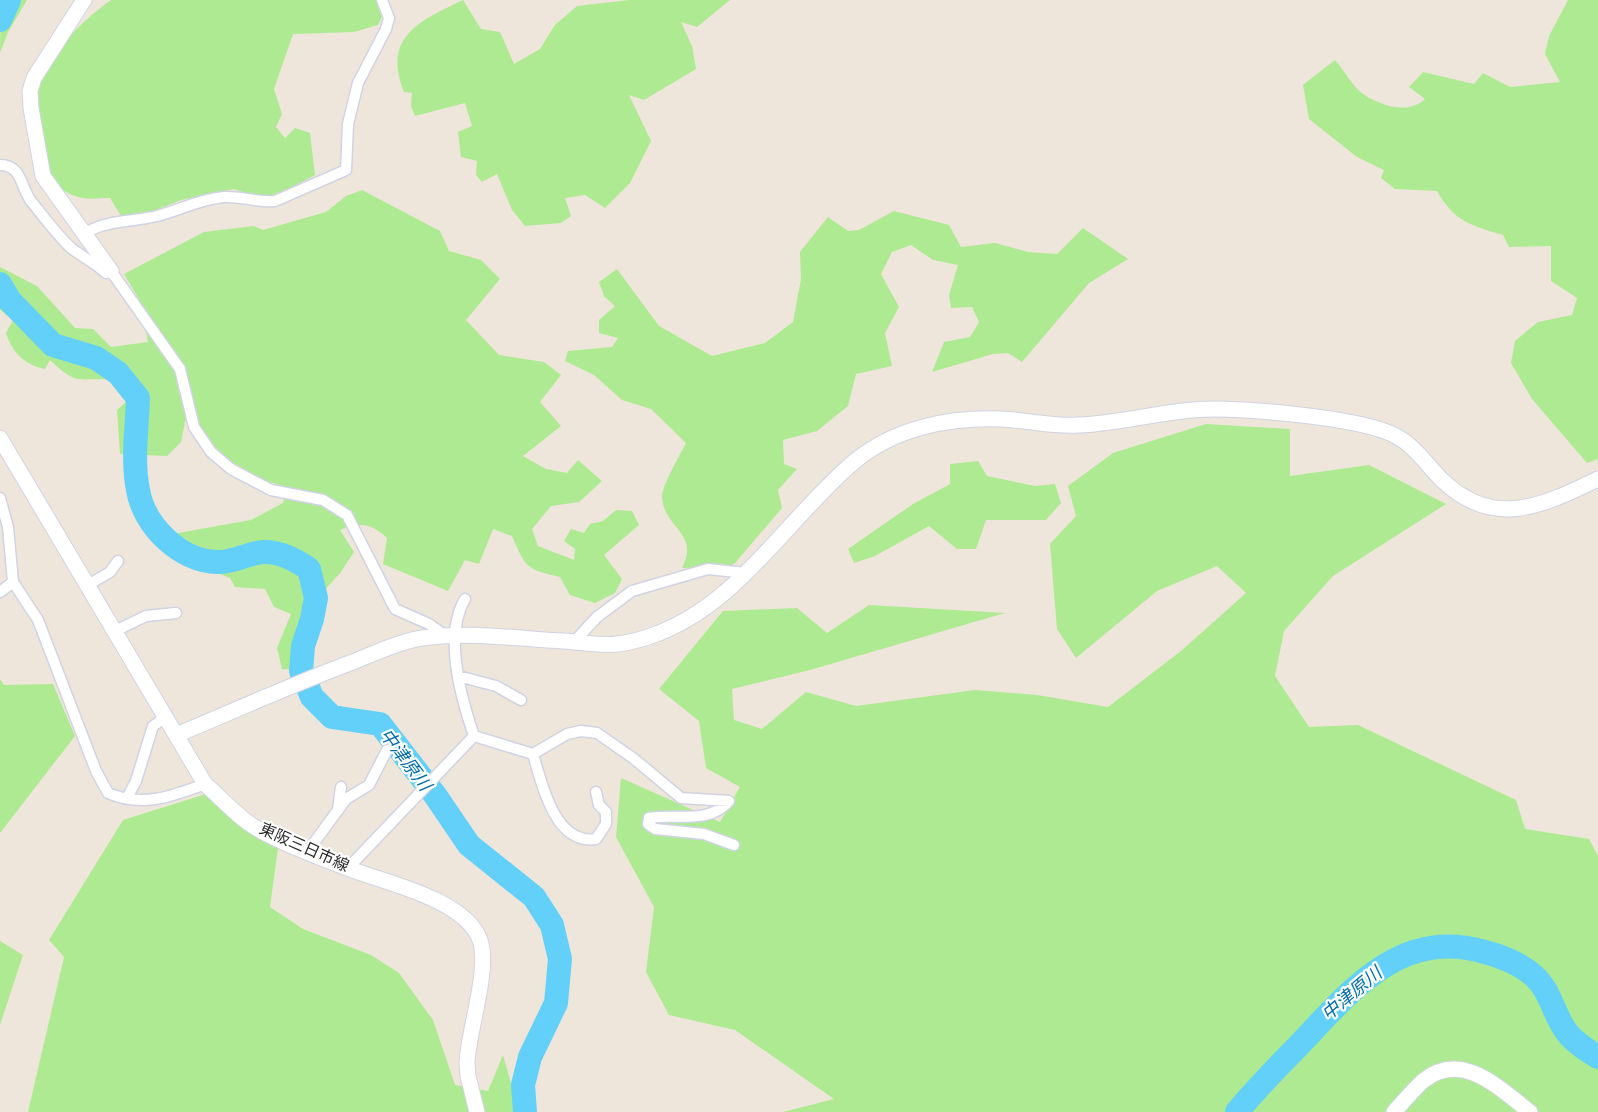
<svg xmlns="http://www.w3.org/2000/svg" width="1598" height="1112" font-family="'Sofia Sans Condensed','Noto Sans JP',sans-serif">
  <rect width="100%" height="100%" fill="#eee6da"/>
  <!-- green -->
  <path fill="#aeea91" d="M 1,0 L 27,0 L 8,32 L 0,53 Z
    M 111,0 L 377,0 L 383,14 L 378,25 L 354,32 L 293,34 L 274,89 L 282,114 L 276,127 L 285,138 L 295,128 L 310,133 L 315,175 L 273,197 L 254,196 L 234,189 L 181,200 L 146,214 L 121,216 L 110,198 C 100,198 87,200 78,197 C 46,188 45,157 41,129 C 39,113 35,95 41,79 C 55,48 84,19 111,0 Z
    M 463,0 L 481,29 L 500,32 L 514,64 L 540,49 L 555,25 L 577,6 L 630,0 L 730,0 L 697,27 L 681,22 L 692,46 L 696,69 L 644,100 L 629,95 L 651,141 L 630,183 L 605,208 L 585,195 L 565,198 L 571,216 L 561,223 L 525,226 L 512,210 L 497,174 L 482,182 L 476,175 L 477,161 L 461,157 L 458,132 L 472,126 L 465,103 L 415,116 L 411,106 L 412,93 L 404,92 C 382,37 419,21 463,0 Z
    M 1568,0 L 1598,0 L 1598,459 L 1587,463 L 1532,399 L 1511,363 L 1515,341 L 1538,322 L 1572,315 L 1577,298 L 1551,281 L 1551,246 L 1509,247 L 1503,235 C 1470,225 1455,222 1437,191 L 1395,189 L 1381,178 L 1384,170 L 1357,157 L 1309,119 L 1303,85 L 1335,60 C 1344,70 1353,87 1363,94 C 1381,106 1408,115 1425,99 L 1409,87 L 1423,72 L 1474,84 L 1483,73 L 1510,87 L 1560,82 L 1545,54 L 1549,36 Z
    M 362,190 L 440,231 L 449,251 L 481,260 L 500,279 L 466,320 L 499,355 L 544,362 L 561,375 L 540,402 L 561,426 L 523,456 L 546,469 L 567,473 L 578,460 L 602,481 L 579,502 L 551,506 L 532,529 L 538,546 L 574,560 L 575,549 L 564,541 L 571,529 L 584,533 L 590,524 L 603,521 L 616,510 L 632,511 L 639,525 L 604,555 L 622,579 L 615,593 L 595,603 L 570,595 L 560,577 C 526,569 526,568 512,536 L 493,529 L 479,564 L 465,560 L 448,591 L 383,564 L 387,538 C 371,523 360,522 340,530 L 354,552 L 340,573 L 305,612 L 295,670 L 282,669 L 277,648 L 291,614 L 274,607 L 265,589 L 235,587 L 230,578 L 220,574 L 241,564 L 232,549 L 210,556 L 191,552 L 178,533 L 251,520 L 283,503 L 287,487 C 267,482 245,473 228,460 C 213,447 203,429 186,417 L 181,442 L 167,456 L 120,454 L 117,410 L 128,400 L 126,392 L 113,380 C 78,377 78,387 50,360 L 45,369 C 24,365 12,352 6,333 L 13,320 L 0,310 L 0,267 L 37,286 L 75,328 L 93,329 L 111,347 L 148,342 L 140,301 L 124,274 L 204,232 L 254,226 L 263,230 L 326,212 L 346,196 Z
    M 894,211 L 949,225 L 961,247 L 995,243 L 1028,252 L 1057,254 L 1083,228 L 1128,259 L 1089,283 L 1022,362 L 1008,353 L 993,354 L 932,372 L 944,342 L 970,337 L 979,322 L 972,307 L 951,308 L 949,295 L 958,265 L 933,260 L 911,245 L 892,252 L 881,274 L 899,307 L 885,333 L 892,366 L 856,374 L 848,406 L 817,431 L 783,440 L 784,464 L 797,469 L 778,490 L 782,508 L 735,563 L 730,566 L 682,568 C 700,533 665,529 662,498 C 661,487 680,455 686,443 L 651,409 L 622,400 L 594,375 L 565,361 L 568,351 L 612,347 L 618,338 L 599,333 L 599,320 L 615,306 L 604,296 L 599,282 L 617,269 L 659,326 L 712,356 L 765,343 L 793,322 L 801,279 L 800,252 L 828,217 L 848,231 L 859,230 Z
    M 1206,424 L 1290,429 L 1290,476 L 1369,465 L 1446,504 L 1333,576 L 1284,631 L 1275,676 L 1309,727 L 1358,725 L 1516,800 L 1525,829 L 1589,839 L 1598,856 L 1598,1112 L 783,1112 L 834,1099 L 735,1030 L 669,1015 L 646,972 L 654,907 L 616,837 L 621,778 L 720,822 L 740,787 L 706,768 L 699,721 L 659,689 L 723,611 L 797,608 L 827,633 L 869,605 L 1005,613 L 810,670 L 732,689 L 734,720 L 762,729 L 806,692 L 856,706 L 975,690 L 1037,695 L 1108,707 L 1181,651 L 1246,593 L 1217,566 L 1157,591 L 1076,658 L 1057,629 L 1050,544 L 1076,516 L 1068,486 L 1113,453 Z
    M 978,461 L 987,476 L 1035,486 L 1055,484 L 1061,503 L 1046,520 L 986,520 L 976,549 L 957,549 L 929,526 L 875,556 L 854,563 L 848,549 L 913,504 L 950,484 L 950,464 Z
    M 0,679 L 4,685 L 53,684 L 75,736 L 0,833 Z
    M 206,794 L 278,848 L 270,907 L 303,929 L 371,955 L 399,973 L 433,1020 L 455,1085 L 488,1091 L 503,1055 L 519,1112 L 28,1112 L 64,957 L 49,940 L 123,820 Z
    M 0,941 L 23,955 L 0,1025 Z"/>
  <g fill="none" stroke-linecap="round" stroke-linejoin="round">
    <!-- river -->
    <path stroke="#63d0fa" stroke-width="24" d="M 0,20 L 9,0
      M 0,284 L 10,301 L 53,345 L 96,358 L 118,373 L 138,398 C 137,429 132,460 138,490 C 144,526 181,562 218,562 C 233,563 248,553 263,552 C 280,551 296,560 309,569 L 316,598 L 312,619 L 303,646 L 301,671 L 312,697 L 332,717 L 380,724 L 435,795 L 469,845 L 534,897 L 552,925 L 560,959 L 556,1003 L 530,1057 L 523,1085 L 525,1112
      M 1237,1112 C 1257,1087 1280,1065 1302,1042 C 1351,990 1401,929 1481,951 C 1499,955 1521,964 1534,976 C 1552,992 1554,1018 1569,1035 C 1577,1044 1588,1051 1598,1057"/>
    <defs>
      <path id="street" d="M 0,165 C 22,165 20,186 31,201 C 43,216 57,235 71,248 C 83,257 95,263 106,273 L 111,271 L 180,369 L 194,427 L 211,452 L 231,469 L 271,490 L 323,500 L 347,515 L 395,609 L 429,624 L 446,636
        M 85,233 C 106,220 133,222 157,216 C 180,210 200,199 224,197 C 242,196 258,203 275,201 L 346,170 L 348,124 L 358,83 L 386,29 L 389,18 L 382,0
        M 0,498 L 8,527 L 13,582 L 38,620 L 96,771 L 108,793 C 142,808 173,796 205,784
        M 88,585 L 110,572 L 118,561
        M 0,592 L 13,582
        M 465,599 C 443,636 461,698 474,736
        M 115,631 L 146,616 L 176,613
        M 574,642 L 597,617 L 632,591 L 708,569 L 746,573
        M 458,676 L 496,686 L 521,700
        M 474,736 L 533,754 L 567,734 L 581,731 L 597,733 L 633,758 L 681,798 L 729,801 C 709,825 675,813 649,818 L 648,824 L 655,829 L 704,834 L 734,845
        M 533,754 C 542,785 555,845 596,839 L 606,824 L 606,812 L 599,805 L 596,792
        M 127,798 L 136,781 L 153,726 L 166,717
        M 338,810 L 341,787
        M 308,851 L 346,799 L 369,785 L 387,750
        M 348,868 L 474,736"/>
      <path id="secondary" d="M 84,0 L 34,78 L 30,91 L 31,108 L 43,176 L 111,271
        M 0,438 L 205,784 C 220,797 234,813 250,824 C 272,840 323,859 350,869 C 386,883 465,899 480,940 C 490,969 469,1028 467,1062 L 468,1076 L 477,1112
        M 176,735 C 234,711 291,685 350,663 C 376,653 403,639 431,637 C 475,632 520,639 564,641 C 601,644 610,649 648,637 C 737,608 786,519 855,461 C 895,428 949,417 1001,419 C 1027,420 1053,427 1079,425 C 1126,423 1172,408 1219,409 C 1259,410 1363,418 1396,436 C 1415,446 1426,464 1441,479 C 1493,530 1542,506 1598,479
        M 1394,1112 C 1403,1102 1413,1090 1423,1081 C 1462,1049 1500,1089 1530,1112"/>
    </defs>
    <!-- street casing -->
    <use href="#street" stroke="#d0d3e4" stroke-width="13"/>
    <!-- secondary casing -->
    <use href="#secondary" stroke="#d0d3e4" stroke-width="17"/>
    <!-- street -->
    <use href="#street" stroke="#fff" stroke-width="10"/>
    <!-- secondary -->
    <use href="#secondary" stroke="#fff" stroke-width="15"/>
  </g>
  <g text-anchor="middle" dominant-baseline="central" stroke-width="4.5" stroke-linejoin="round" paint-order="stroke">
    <!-- street labels -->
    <g font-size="16" fill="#2a2a2a" stroke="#fff">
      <text transform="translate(304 848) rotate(24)">東阪三日市線</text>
    </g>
    <!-- water labels -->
    <g font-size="18" font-style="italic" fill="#006ca8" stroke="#fff">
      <text transform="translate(405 760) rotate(53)">中津原川</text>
      <text transform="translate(1352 994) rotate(-40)">中津原川</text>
    </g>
  </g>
</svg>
